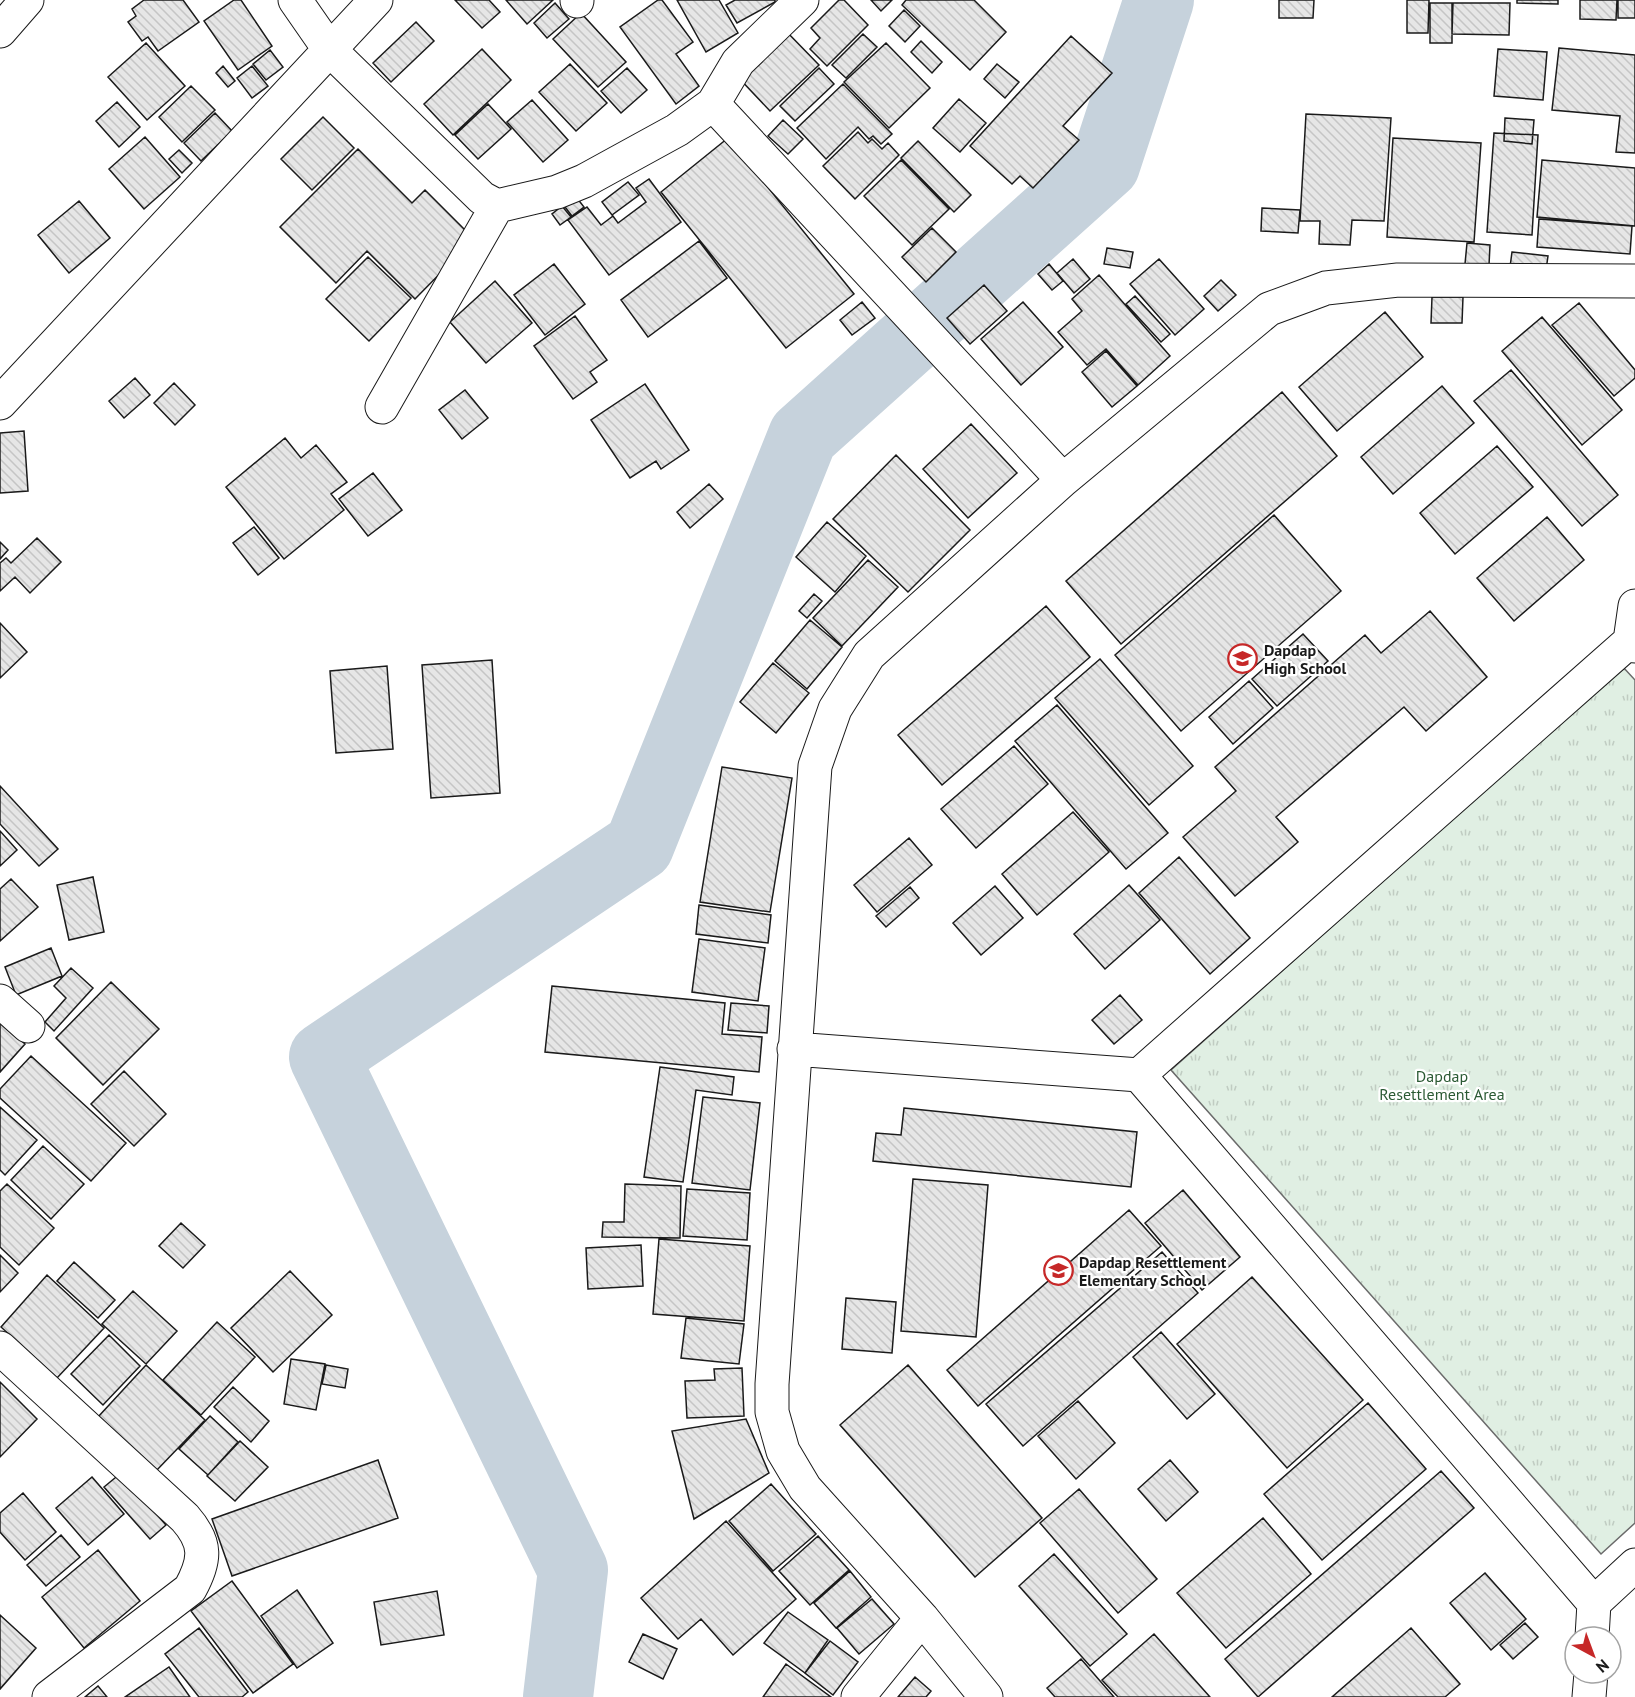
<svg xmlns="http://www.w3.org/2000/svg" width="1635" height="1697" font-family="'PT Sans',sans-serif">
  <defs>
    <pattern id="park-tufts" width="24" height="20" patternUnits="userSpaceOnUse" patternTransform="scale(1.5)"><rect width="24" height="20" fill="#e0efe3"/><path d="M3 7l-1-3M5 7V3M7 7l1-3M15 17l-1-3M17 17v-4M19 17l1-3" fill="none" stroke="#c0ccc2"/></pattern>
    <pattern id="building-back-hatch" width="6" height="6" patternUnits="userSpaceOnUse" patternTransform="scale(1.5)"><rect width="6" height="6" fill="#e6e6e6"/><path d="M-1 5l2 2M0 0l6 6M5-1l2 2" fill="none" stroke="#c5c5c5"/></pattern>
  </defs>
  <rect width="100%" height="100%" fill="#fff"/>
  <!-- park -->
  <path fill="url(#park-tufts)" stroke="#6a6a6a" stroke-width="1.5" d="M 1623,667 L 1635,680 L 1635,1523 L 1601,1554 L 1171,1070 Z"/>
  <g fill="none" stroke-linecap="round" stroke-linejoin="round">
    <!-- river -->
    <path stroke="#c6d2dc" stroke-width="70" d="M 558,1697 L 573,1570 L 324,1057 L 639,846 L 803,436 L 1105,165 L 1159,0"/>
  </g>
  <!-- building -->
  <path fill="url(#building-back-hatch)" stroke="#1a1a1a" stroke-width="1.5" d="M 144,0 L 183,0 L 199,22 L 158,51 L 148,37 L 142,41 L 128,22 L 136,16 L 132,9 Z
    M 234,0 L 241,0 L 272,46 L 238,70 L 204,21 Z
    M 455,0 L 489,0 L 500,12 L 482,28 Z
    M 506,0 L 553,0 L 527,24 Z
    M 658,0 L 662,0 L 693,42 L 676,54 L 699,86 L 676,104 L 620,27 Z
    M 677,0 L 719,0 L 738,33 L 706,52 Z
    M 735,0 L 775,0 L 775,2 L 737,23 L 726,5 Z
    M 839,0 L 844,0 L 868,25 L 827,66 L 810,49 L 820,38 L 811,28 Z
    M 871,0 L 892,0 L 881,11 Z
    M 906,0 L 974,0 L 1006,32 L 970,70 L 902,5 Z
    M 1279,0 L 1314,0 L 1313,18 L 1279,18 Z
    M 1407,0 L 1429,0 L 1428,33 L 1407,33 Z
    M 1517,0 L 1558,0 L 1558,4 L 1517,3 Z
    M 1580,0 L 1617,0 L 1616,20 L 1580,19 Z
    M 1618,0 L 1635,0 L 1635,18 L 1618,18 Z
    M 555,3 L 569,19 L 547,38 L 534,23 Z
    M 1430,3 L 1452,3 L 1452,43 L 1430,43 Z
    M 1453,3 L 1510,3 L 1509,35 L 1452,34 Z
    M 904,10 L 920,26 L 905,42 L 889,26 Z
    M 581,13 L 626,62 L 598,87 L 553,39 Z
    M 416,22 L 434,41 L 391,82 L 373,63 Z
    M 784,29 L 819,65 L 770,111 L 736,75 Z
    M 863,34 L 877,47 L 846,78 L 832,65 Z
    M 1071,36 L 1112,73 L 1063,126 L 1079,140 L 1033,188 L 1020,176 L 1012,184 L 970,146 Z
    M 921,41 L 942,62 L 932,73 L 911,52 Z
    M 146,43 L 185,86 L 147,120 L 108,77 Z
    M 886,43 L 930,88 L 889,128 L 844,82 Z
    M 1559,48 L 1635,55 L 1635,153 L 1616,152 L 1620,116 L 1552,110 Z
    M 482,49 L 511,80 L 453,135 L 424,104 Z
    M 1498,49 L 1547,52 L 1543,100 L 1494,96 Z
    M 270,50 L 283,67 L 266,80 L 253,64 Z
    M 570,64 L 607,103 L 576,131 L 539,92 Z
    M 997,64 L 1019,82 L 1005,98 L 984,79 Z
    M 223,66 L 235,81 L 228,87 L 216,73 Z
    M 252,66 L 268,86 L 252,98 L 237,78 Z
    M 627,68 L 647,90 L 621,113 L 601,91 Z
    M 819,68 L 834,84 L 795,121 L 780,106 Z
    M 843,84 L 892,134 L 881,144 L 873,136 L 869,139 L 858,127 L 826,159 L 797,128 Z
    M 191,86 L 215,110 L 182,142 L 159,117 Z
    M 959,99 L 986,123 L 960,152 L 933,128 Z
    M 532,100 L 568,140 L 543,162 L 507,122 Z
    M 117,102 L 140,127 L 119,147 L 96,121 Z
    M 488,104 L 511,129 L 478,159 L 455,135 Z
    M 215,113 L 232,131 L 201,161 L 184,143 Z
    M 1306,114 L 1391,118 L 1384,221 L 1352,220 L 1350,245 L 1319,244 L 1320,221 L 1300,221 Z
    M 323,117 L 354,148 L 312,190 L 281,159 Z
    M 1505,118 L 1534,120 L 1532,144 L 1504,141 Z
    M 783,120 L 803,139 L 788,154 L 768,136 Z
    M 858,132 L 868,143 L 872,139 L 882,149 L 888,143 L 899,155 L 855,199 L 823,166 Z
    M 1494,133 L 1538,135 L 1532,235 L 1487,232 Z
    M 145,137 L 180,177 L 144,209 L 109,169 Z
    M 728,138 L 854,294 L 786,348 L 661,192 Z
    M 1393,138 L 1481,143 L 1474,242 L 1387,237 Z
    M 918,141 L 971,195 L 954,212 L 901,158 Z
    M 358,149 L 412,203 L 425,190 L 474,239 L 415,299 L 367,251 L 336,283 L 280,227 Z
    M 179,150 L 192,163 L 182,173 L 169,159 Z
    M 901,160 L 949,209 L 912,245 L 864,196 Z
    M 1542,160 L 1635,168 L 1635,226 L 1537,217 Z
    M 649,179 L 681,222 L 609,275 L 568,220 L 587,207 L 601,225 L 613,216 L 618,223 L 646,202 L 636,188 Z
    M 628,182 L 639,195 L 612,215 L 602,202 Z
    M 577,198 L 584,207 L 572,216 L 565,207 Z
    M 79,201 L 110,238 L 69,273 L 38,235 Z
    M 562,206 L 571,217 L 560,225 L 552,214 Z
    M 1262,208 L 1300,210 L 1298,233 L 1261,231 Z
    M 1539,219 L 1632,226 L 1630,254 L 1537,247 Z
    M 932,228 L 956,252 L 926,282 L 902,257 Z
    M 699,241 L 727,278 L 648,337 L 621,300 Z
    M 1467,243 L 1490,245 L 1489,265 L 1465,264 Z
    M 1107,248 L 1133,252 L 1130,268 L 1104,264 Z
    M 1512,252 L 1548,256 L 1546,270 L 1510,267 Z
    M 368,257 L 411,298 L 369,341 L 326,299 Z
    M 1073,259 L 1090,279 L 1074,293 L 1057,273 Z
    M 1159,259 L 1204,309 L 1175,335 L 1130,284 Z
    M 554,264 L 585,304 L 545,335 L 514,295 Z
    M 1049,264 L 1063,281 L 1052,290 L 1038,274 Z
    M 1099,275 L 1170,356 L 1138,385 L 1106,349 L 1087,365 L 1058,332 L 1082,311 L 1072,299 Z
    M 1221,280 L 1236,295 L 1218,311 L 1204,296 Z
    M 495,281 L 532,323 L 486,363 L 450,322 Z
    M 984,285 L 1007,311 L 970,344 L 947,318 Z
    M 1135,296 L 1170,334 L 1161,342 L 1126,304 Z
    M 1432,297 L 1463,297 L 1462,323 L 1431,323 Z
    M 862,302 L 875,318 L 852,335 L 840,320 Z
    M 1023,302 L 1063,347 L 1021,385 L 981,339 Z
    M 1579,303 L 1635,370 L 1635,378 L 1614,396 L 1552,325 Z
    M 1385,312 L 1423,357 L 1337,431 L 1299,387 Z
    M 575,316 L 607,360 L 590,372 L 597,382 L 573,399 L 534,346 Z
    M 1542,317 L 1622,410 L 1582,445 L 1502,351 Z
    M 1106,351 L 1137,386 L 1112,407 L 1082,372 Z
    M 1511,370 L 1618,495 L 1582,526 L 1474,401 Z
    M 135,378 L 150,395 L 124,418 L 109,401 Z
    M 174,383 L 195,405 L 175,425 L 154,403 Z
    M 645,384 L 689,450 L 661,469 L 656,461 L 630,478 L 591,420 Z
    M 1442,386 L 1474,423 L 1393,494 L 1361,457 Z
    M 465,390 L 488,418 L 462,439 L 439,410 Z
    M 1282,392 L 1337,456 L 1121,644 L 1066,581 Z
    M 971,424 L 1017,473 L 968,518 L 923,469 Z
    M 24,431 L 28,491 L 0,493 L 0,433 Z
    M 285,438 L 301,458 L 316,445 L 347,482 L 331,494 L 344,510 L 284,559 L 226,487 Z
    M 1497,446 L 1533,487 L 1455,554 L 1420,513 Z
    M 896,455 L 970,530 L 908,592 L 833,519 Z
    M 373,473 L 402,510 L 368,536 L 339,499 Z
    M 709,484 L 723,499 L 690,528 L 677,512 Z
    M 1274,515 L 1341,591 L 1181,731 L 1115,655 Z
    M 1547,517 L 1584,560 L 1514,621 L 1477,578 Z
    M 827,522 L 866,556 L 835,592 L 796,557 Z
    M 254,527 L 279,558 L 258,575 L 233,543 Z
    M 37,538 L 61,562 L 30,593 L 15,577 L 0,591 L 0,563 L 6,558 L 11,563 Z
    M 0,542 L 8,550 L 0,559 Z
    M 868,560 L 898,587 L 842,646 L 813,618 Z
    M 814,594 L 822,601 L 807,618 L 799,611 Z
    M 1046,606 L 1090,657 L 942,785 L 898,735 Z
    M 1430,611 L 1487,677 L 1426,731 L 1404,707 L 1276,817 L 1298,842 L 1235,896 L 1183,837 L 1236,791 L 1215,767 L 1365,635 L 1381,653 Z
    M 810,620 L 842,647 L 807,689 L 775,661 Z
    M 0,623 L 27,652 L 0,678 Z
    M 1303,634 L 1328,661 L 1277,706 L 1252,679 Z
    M 1100,659 L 1193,766 L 1149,805 L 1055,698 Z
    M 492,660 L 500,793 L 431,798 L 422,665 Z
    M 773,663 L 809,693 L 776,733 L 740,702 Z
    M 387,666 L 393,749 L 336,753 L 330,671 Z
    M 1249,681 L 1273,708 L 1233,744 L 1209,717 Z
    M 1057,705 L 1168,833 L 1126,869 L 1015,741 Z
    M 1014,746 L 1048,784 L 976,848 L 941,809 Z
    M 722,767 L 792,778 L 770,912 L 700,902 Z
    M 0,786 L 58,849 L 39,866 L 0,824 Z
    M 1073,812 L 1109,852 L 1037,915 L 1002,874 Z
    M 0,831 L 17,850 L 0,866 Z
    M 909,838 L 932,865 L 877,912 L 854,885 Z
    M 1179,857 L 1250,938 L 1210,974 L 1139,893 Z
    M 93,877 L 104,932 L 69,940 L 57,885 Z
    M 11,879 L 38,907 L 0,941 L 0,889 Z
    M 1129,885 L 1160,920 L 1105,969 L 1074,934 Z
    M 995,886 L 1023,918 L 981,955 L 953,923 Z
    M 910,887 L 919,898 L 886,927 L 876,916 Z
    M 699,905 L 771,915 L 768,943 L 696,934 Z
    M 699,939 L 765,948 L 758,1001 L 692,992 Z
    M 51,948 L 62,976 L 16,995 L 5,967 Z
    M 71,968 L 93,988 L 54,1031 L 45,1022 L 66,998 L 54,986 Z
    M 111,982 L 159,1029 L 103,1085 L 56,1038 Z
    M 552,986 L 725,1003 L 722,1034 L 762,1037 L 759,1072 L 545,1052 Z
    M 1120,995 L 1142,1020 L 1114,1044 L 1092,1020 Z
    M 731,1003 L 769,1006 L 767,1033 L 728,1030 Z
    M 0,1022 L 25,1044 L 0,1072 Z
    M 31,1056 L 126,1143 L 91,1181 L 0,1098 L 0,1089 Z
    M 660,1067 L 734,1077 L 732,1095 L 696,1090 L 683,1182 L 644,1177 Z
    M 124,1071 L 166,1114 L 134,1146 L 91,1104 Z
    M 703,1097 L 760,1103 L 750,1190 L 692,1183 Z
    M 0,1107 L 37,1140 L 5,1175 L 0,1170 Z
    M 904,1108 L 1137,1132 L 1131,1187 L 873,1161 L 876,1133 L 901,1135 Z
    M 43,1146 L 84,1184 L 51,1219 L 11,1180 Z
    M 913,1179 L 988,1185 L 976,1337 L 901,1331 Z
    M 7,1184 L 54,1228 L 19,1265 L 0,1247 L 0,1191 Z
    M 625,1184 L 681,1186 L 680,1238 L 602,1237 L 603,1222 L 624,1222 Z
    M 687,1189 L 750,1193 L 747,1240 L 683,1236 Z
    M 1183,1190 L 1240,1257 L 1202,1290 L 1145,1223 Z
    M 1129,1210 L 1161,1246 L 978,1406 L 947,1370 Z
    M 181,1223 L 205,1245 L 183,1268 L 159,1246 Z
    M 659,1239 L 750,1246 L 744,1321 L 653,1314 Z
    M 641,1245 L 643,1286 L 588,1289 L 586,1248 Z
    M 1162,1252 L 1198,1293 L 1023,1446 L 986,1404 Z
    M 0,1255 L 18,1273 L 0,1292 Z
    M 74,1262 L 115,1300 L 98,1318 L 57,1281 Z
    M 290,1271 L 332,1315 L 273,1372 L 231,1328 Z
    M 47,1275 L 104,1328 L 57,1378 L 1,1327 Z
    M 1252,1277 L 1363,1400 L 1287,1468 L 1177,1344 Z
    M 133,1291 L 177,1331 L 146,1364 L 102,1324 Z
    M 846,1298 L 896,1302 L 892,1353 L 842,1349 Z
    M 686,1318 L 744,1324 L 739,1364 L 681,1358 Z
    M 217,1322 L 255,1357 L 201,1415 L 163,1380 Z
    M 1161,1332 L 1215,1394 L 1187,1419 L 1133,1357 Z
    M 109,1335 L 140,1366 L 103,1405 L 71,1374 Z
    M 291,1359 L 325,1364 L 316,1410 L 284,1404 Z
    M 146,1365 L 205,1420 L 156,1471 L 98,1417 Z
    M 326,1365 L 348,1369 L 345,1388 L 322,1384 Z
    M 908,1365 L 1042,1518 L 975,1577 L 840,1425 Z
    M 742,1368 L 744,1416 L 687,1418 L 685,1381 L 715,1380 L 714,1369 Z
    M 0,1382 L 37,1419 L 0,1457 Z
    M 233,1387 L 269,1421 L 251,1442 L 214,1407 Z
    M 1078,1401 L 1115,1443 L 1076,1479 L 1038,1436 Z
    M 1368,1403 L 1426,1469 L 1322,1560 L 1264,1494 Z
    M 210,1416 L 238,1442 L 208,1475 L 179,1449 Z
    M 746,1419 L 769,1473 L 694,1519 L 672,1431 Z
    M 240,1441 L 268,1467 L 235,1501 L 207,1476 Z
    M 378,1460 L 398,1518 L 232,1576 L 212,1519 Z
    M 1170,1460 L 1198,1492 L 1166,1521 L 1138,1489 Z
    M 1441,1471 L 1474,1508 L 1258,1697 L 1225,1659 Z
    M 121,1473 L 166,1525 L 150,1539 L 104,1487 Z
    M 92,1477 L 124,1514 L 88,1545 L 56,1508 Z
    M 771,1484 L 816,1534 L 773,1571 L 729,1521 Z
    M 1079,1489 L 1157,1579 L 1118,1613 L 1040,1523 Z
    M 23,1493 L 56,1532 L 25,1560 L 0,1532 L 0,1513 Z
    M 1263,1518 L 1311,1574 L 1226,1648 L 1177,1593 Z
    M 726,1521 L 796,1599 L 733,1655 L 701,1619 L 678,1639 L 641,1598 Z
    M 61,1535 L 80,1557 L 46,1586 L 27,1565 Z
    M 818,1536 L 849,1570 L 810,1605 L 779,1571 Z
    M 98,1550 L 140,1601 L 84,1648 L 42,1597 Z
    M 1054,1554 L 1127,1634 L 1090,1666 L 1019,1586 Z
    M 850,1571 L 871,1597 L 836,1628 L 814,1603 Z
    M 1485,1573 L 1526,1619 L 1491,1650 L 1450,1603 Z
    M 232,1581 L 293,1664 L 253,1693 L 191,1611 Z
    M 297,1590 L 333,1643 L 297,1668 L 261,1616 Z
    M 437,1591 L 444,1635 L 381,1645 L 374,1602 Z
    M 872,1599 L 894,1624 L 859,1654 L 837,1628 Z
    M 788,1612 L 828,1640 L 805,1673 L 764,1643 Z
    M 0,1615 L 36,1648 L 0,1689 Z
    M 1525,1623 L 1538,1637 L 1513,1659 L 1500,1645 Z
    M 199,1628 L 248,1692 L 242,1697 L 199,1697 L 165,1654 Z
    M 1411,1628 L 1460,1684 L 1445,1697 L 1332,1697 Z
    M 643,1634 L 677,1649 L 663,1679 L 629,1662 Z
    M 1154,1634 L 1210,1697 L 1118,1697 L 1102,1680 Z
    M 830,1641 L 858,1662 L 833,1695 L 805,1673 Z
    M 1081,1659 L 1114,1697 L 1055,1697 L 1047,1688 Z
    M 786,1664 L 831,1697 L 763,1697 Z
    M 169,1667 L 190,1697 L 125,1697 Z
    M 915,1677 L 931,1691 L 926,1697 L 898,1697 Z
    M 98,1686 L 107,1697 L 85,1697 Z"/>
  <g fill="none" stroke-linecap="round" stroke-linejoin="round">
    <defs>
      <path id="minor" d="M 295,0 L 329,49 L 482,198 L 497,206 L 557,192 L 584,181 L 677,130 L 713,104 L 738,62 L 802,0
        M 577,0 L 577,1
        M 0,31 L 27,0
        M 713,104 L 1063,480
        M 0,403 L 376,0
        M 382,407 L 497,206
        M 1630,641 L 1635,606
        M 1635,646 L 1630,641 L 1139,1075 L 1594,1603 L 1635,1565
        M 0,1001 L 28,1026
        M 794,1049 L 1139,1075
        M 0,1348 L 185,1518 C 207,1543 206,1560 190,1589 L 49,1697
        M 1592,1637 L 1594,1603
        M 858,1697 L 922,1618
        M 986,1697 L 922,1618 L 805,1488 L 783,1451 L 772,1412 L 772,1384 L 815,766 L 835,709 L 869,655 L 1063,480 L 1269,309 L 1326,288 L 1398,280 L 1635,281
        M 1589,1697 L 1591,1673"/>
    </defs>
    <!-- minor casing -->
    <use href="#minor" stroke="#1a1a1a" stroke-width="35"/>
    <!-- minor -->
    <use href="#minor" stroke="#fff" stroke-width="33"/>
  </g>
  <!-- icons -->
  <defs>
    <symbol id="school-ring" viewBox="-11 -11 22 22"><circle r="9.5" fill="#fff" stroke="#c62828" stroke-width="1.5"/><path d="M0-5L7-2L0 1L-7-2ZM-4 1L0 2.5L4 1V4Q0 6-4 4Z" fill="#c62828"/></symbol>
  </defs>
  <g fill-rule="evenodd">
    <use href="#school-ring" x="1226" y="642" width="33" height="33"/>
    <use href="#school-ring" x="1042" y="1254" width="33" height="33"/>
  </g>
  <g text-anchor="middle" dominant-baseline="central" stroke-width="4.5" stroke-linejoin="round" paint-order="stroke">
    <!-- poi labels -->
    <g font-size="16" font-weight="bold" fill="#1a1a1a" stroke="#fff" text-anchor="start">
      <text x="1264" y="650">Dapdap<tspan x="1264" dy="18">High School</tspan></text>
      <text x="1079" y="1262">Dapdap Resettlement<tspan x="1079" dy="18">Elementary School</tspan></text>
    </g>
    <!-- park labels -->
    <g font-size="16" fill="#2b5a34" stroke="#fff">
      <text x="1442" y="1076">Dapdap<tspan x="1442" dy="18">Resettlement Area</tspan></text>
    </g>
  </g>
  <!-- north arrow -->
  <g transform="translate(1593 1655) rotate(139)"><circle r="28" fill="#ffffff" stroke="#a3a3a3" stroke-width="1.5"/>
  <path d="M0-4.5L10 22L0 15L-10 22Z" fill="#c62828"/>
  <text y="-9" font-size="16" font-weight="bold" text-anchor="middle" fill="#1a1a1a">N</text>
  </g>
</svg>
